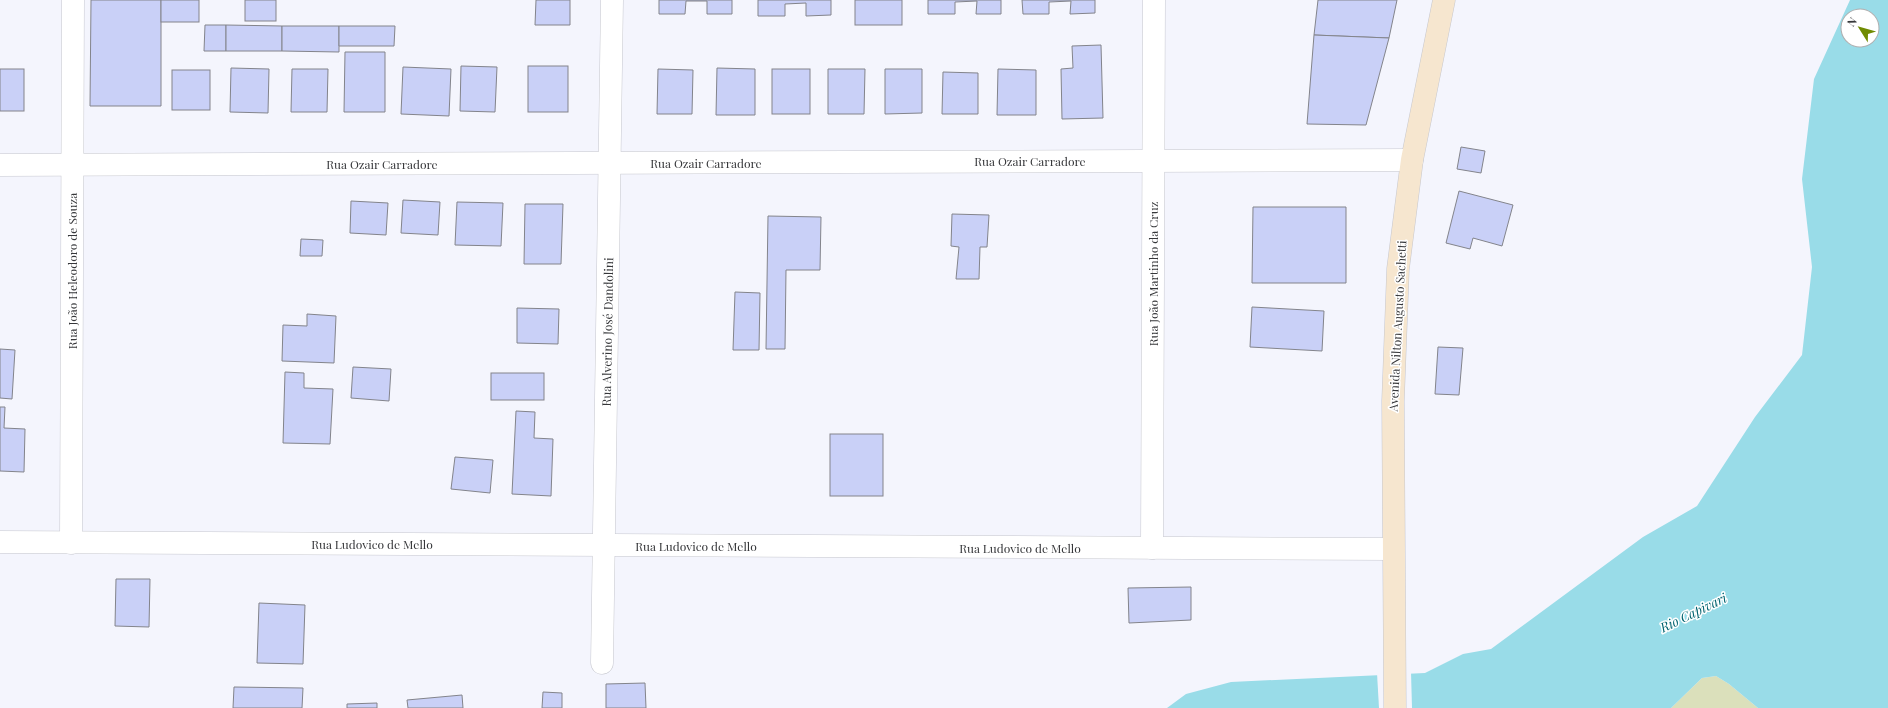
<svg xmlns="http://www.w3.org/2000/svg" width="1888" height="708" font-family="'Playfair Display',serif">
<rect width="100%" height="100%" fill="#f4f5fd"/>
<polygon fill="#dbe0bb" points="1716,676 1729,684 1758,708 1671,708 1702,678"/>
<path fill="#99dce8" fill-rule="evenodd" d="M1850 0H1888V708H1758L1729 684 1716 676 1702 678 1671 708H1167L1186 694 1231 682 1425 673 1463 654 1491 649 1643 537 1697 506 1755 417 1802 355 1812 267 1802 179 1814 79ZM1848 16H1872V40H1848Z"/>
<polygon fill="#f4f5fd" points="1411,672 1412,708 1379,708 1377,673"/>
<g fill="#c9d0f7" stroke="#83848b">
<polygon points="91,0 161,0 161,106 90,106"/>
<rect x="161" y="0" width="38" height="22"/>
<rect x="245" y="0" width="31" height="21"/>
<polygon points="536,0 570,0 570,25 535,25"/>
<polygon points="659,0 732,0 732,14 707,14 707,1 686,1 685,14 659,14"/>
<polygon points="758,0 831,0 831,15 806,16 806,3 785,4 785,16 758,16"/>
<rect x="855" y="0" width="47" height="25"/>
<polygon points="928,0 1001,0 1001,14 976,14 977,1 955,2 955,14 928,14"/>
<polygon points="1022,0 1095,0 1095,13 1070,14 1071,1 1049,2 1049,14 1023,14"/>
<polygon points="1318,0 1397,0 1389,38 1314,35"/>
<polygon points="205,25 226,25 226,51 204,51"/>
<polygon points="226,25 282,26 282,51 226,51"/>
<polygon points="282,26 339,26 339,52 282,51"/>
<polygon points="339,26 395,26 394,46 339,46"/>
<polygon points="1314,35 1389,38 1366,125 1307,124"/>
<polygon points="1101,45 1103,118 1062,119 1061,69 1073,68 1072,46"/>
<polygon points="345,52 385,52 385,112 344,112"/>
<polygon points="461,66 497,67 495,112 460,111"/>
<rect x="528" y="66" width="40" height="46"/>
<polygon points="403,67 451,69 449,116 401,114"/>
<polygon points="231,68 269,69 268,113 230,112"/>
<polygon points="717,68 755,69 755,115 716,115"/>
<rect x="0" y="69" width="24" height="42"/>
<polygon points="292,69 328,69 327,112 291,112"/>
<polygon points="658,69 693,70 692,114 657,114"/>
<rect x="772" y="69" width="38" height="45"/>
<polygon points="828,69 865,69 864,114 828,114"/>
<polygon points="885,69 922,69 922,113 885,114"/>
<polygon points="998,69 1036,70 1036,115 997,115"/>
<rect x="172" y="70" width="38" height="40"/>
<polygon points="943,72 978,73 978,114 942,114"/>
<polygon points="1461,147 1485,151 1481,173 1457,169"/>
<polygon points="1459,191 1513,205 1502,246 1473,238 1470,249 1446,243"/>
<polygon points="403,200 440,202 438,235 401,233"/>
<polygon points="351,201 388,203 386,235 350,233"/>
<polygon points="457,202 503,203 501,246 455,245"/>
<polygon points="525,204 563,204 561,264 524,264"/>
<polygon points="1253,207 1346,207 1346,283 1252,283"/>
<polygon points="952,214 989,215 987,247 980,247 979,279 956,279 959,247 951,246"/>
<polygon points="768,216 821,217 820,270 786,270 785,349 766,349"/>
<polygon points="301,239 323,240 322,256 300,256"/>
<polygon points="735,292 760,293 759,350 733,350"/>
<polygon points="1252,307 1324,311 1322,351 1250,347"/>
<polygon points="517,308 559,309 558,344 517,343"/>
<polygon points="307,314 336,316 334,363 282,361 283,325 307,326"/>
<polygon points="1438,347 1463,348 1459,395 1435,394"/>
<polygon points="0,349 15,350 12,399 0,398"/>
<polygon points="353,367 391,369 389,401 351,398"/>
<polygon points="285,372 304,373 304,388 333,389 330,444 283,443"/>
<rect x="491" y="373" width="53" height="27"/>
<polygon points="0,407 5,407 4,428 25,429 24,472 0,471"/>
<polygon points="516,411 535,412 534,438 553,439 551,496 512,494"/>
<rect x="830" y="434" width="53" height="62"/>
<polygon points="455,457 493,460 490,493 451,489"/>
<polygon points="116,579 150,579 149,627 115,626"/>
<polygon points="1191,587 1191,620 1129,623 1128,588"/>
<polygon points="259,603 305,605 303,664 257,663"/>
<polygon points="645,683 646,708 606,708 606,684"/>
<polygon points="234,687 303,688 302,708 233,708"/>
<polygon points="543,692 562,693 562,708 542,708"/>
<polygon points="462,695 463,708 408,708 407,700"/>
<polygon points="377,703 377,708 347,708 347,704"/>
</g>
<g fill="none" stroke-linecap="round" stroke-linejoin="round">
<defs>
<g id="street">
<polyline points="0,165 1412,160"/>
<polyline points="0,542 1393,549"/>
<polyline points="71,543 73,0"/>
<polyline points="1152,548 1154,0"/>
<polyline points="602,663 612,0"/>
</g>
<polyline id="secondary" points="1395,708 1393,401 1398,269 1412,160 1444,0"/>
</defs>
<use href="#street" stroke="#c6c7ce" stroke-width="23"/>
<use href="#secondary" stroke="#c6c7ce" stroke-width="23"/>
<use href="#street" stroke="#fff" stroke-width="22"/>
<use href="#secondary" stroke="#f6e6cf" stroke-width="22"/>
</g>
<g text-anchor="middle" dominant-baseline="central" stroke-width="3" stroke-linejoin="round" paint-order="stroke">
<g font-size="12" fill="#36373a" stroke="#fff">
<text x="1030" y="161">Rua Ozair Carradore</text>
<text x="706" y="163">Rua Ozair Carradore</text>
<text x="382" y="164">Rua Ozair Carradore</text>
<text transform="translate(72 271) rotate(-90)">Rua João Heleodoro de Souza</text>
<text transform="translate(1153 274) rotate(-90)">Rua João Martinho da Cruz</text>
<text transform="translate(1397 326) rotate(-87)">Avenida Nilton Augusto Sachetti</text>
<text transform="translate(607 332) rotate(-89)">Rua Alverino José Dandolini</text>
<text x="372" y="544">Rua Ludovico de Mello</text>
<text x="696" y="546">Rua Ludovico de Mello</text>
<text x="1020" y="548">Rua Ludovico de Mello</text>
</g>
<g font-size="13" font-style="italic" fill="#00626e" stroke="#fff">
<text transform="translate(1693 612) rotate(-26)">Rio Capivari</text>
</g>
</g>
<g transform="translate(1860 28) rotate(307)"><circle r="19" fill="#ffffff" stroke="#afafb0"/>
<path d="M0-3L7 15L0 10L-7 15Z" fill="#708b02"/>
<text y="-6" font-size="11" font-weight="bold" text-anchor="middle" fill="#36373a">N</text>
</g>
</svg>
